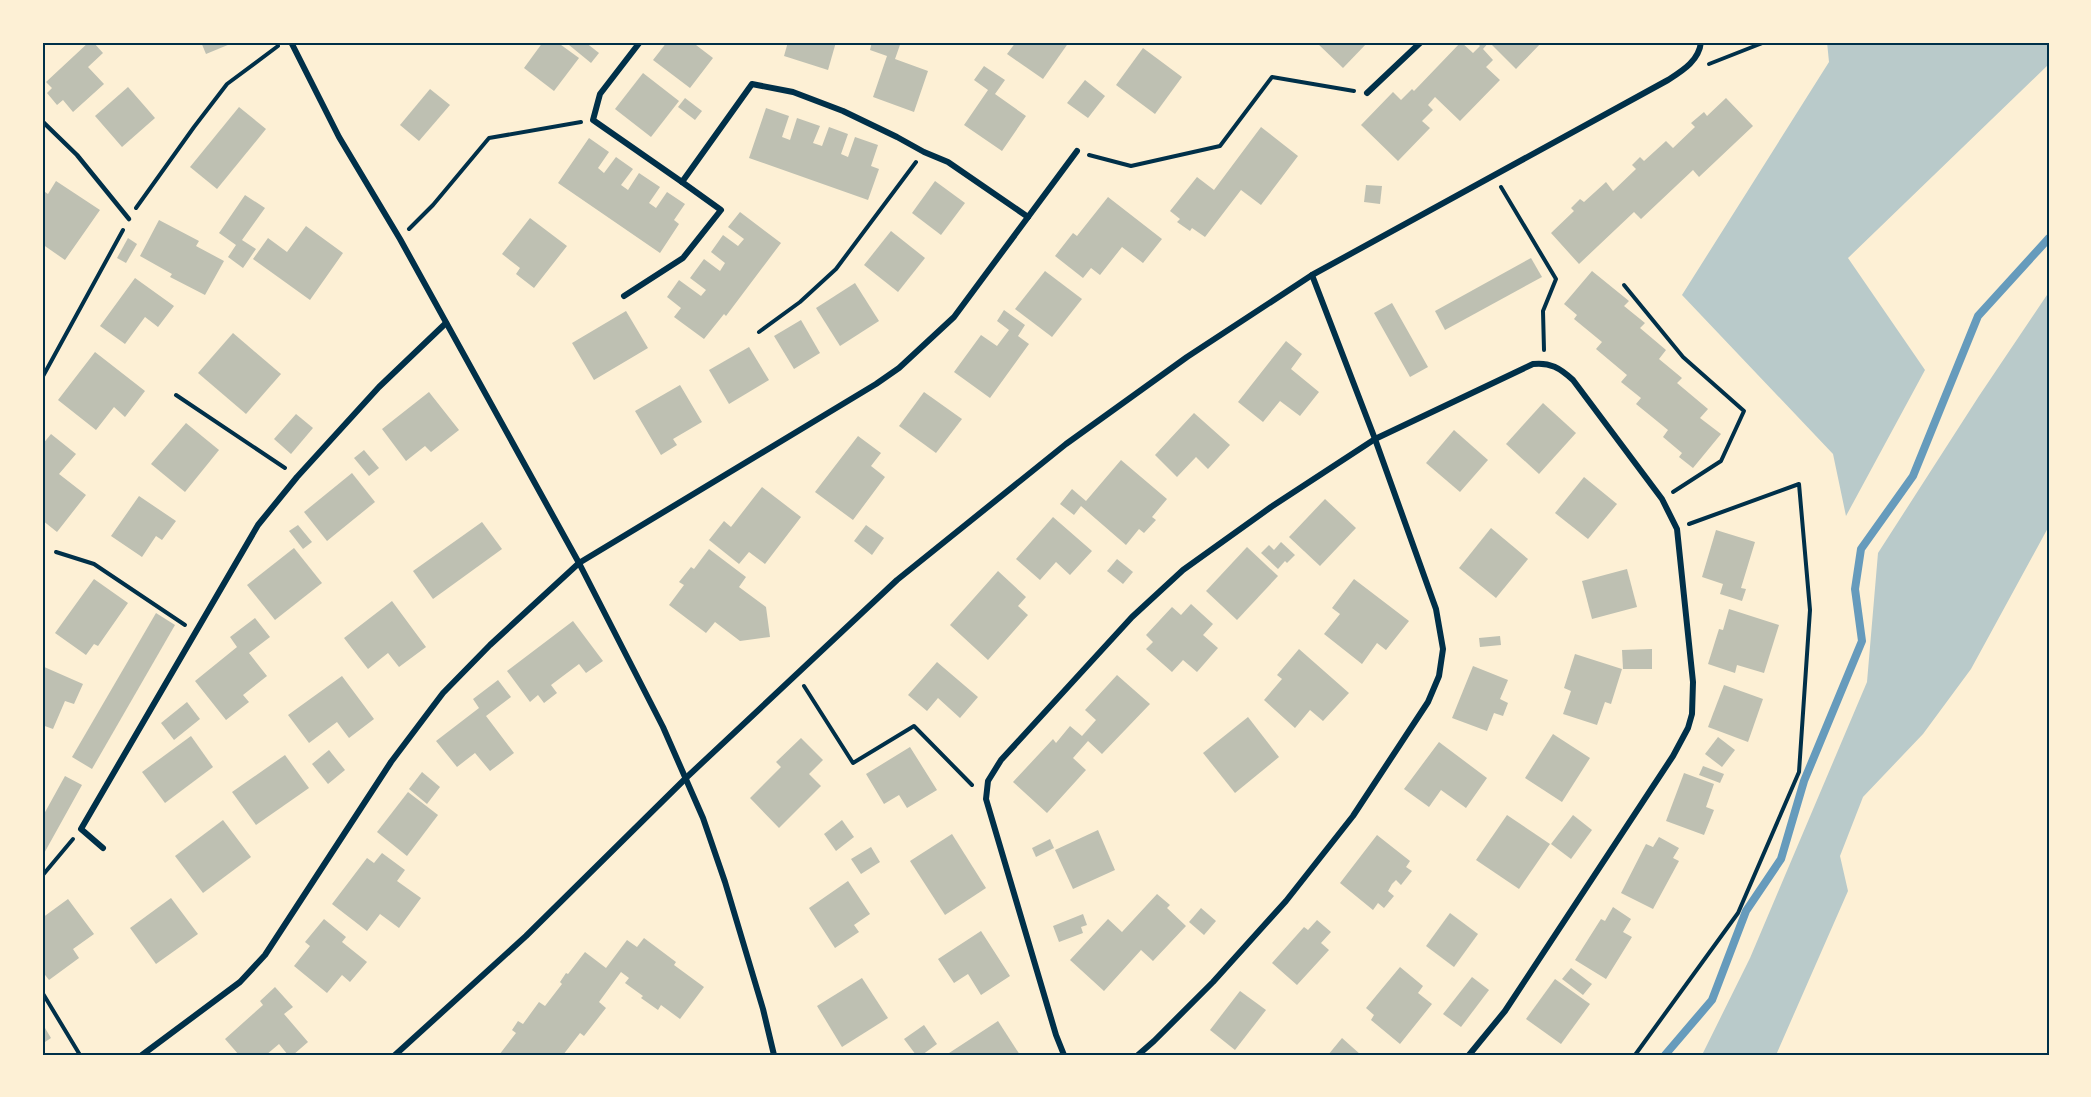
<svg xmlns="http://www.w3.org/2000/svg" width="2091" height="1097" font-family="Rubik,sans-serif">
<rect width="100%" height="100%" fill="#fdf0d5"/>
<g fill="#b9caca">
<polygon points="1827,42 2049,42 2049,64 1848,258 1925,370 1846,516 1833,454 1682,295 1829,62"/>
<polygon points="2049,292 2049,526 1971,669 1923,734 1863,797 1840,856 1848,891 1776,1055 1702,1055 1750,958 1867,682 1878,553 1979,396"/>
</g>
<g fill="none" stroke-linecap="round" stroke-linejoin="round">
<polyline stroke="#669bbc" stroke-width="8" points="1665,1055 1712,1000 1746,911 1781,859 1804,781 1862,641 1855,589 1861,549 1913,476 1978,316 2049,238"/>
</g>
<g fill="#bec0b2">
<polygon points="89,42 93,42 103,53 88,67 104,84 73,112 63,100 57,105 47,93 52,88 46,82"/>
<polygon points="201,42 235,42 206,54"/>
<polygon points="543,42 557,42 579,58 554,91 524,68"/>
<polygon points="571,42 585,42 599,53 591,63 569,45"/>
<polygon points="667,42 698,42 696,45 713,58 690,88 653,60"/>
<polygon points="788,42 836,42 828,70 784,56"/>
<polygon points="872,42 901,42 895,59 928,71 914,112 873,97 887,56 870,50"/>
<polygon points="1016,42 1069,42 1043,79 1007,54"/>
<polygon points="1316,42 1368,42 1343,68"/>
<polygon points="1461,42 1473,53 1480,46 1476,42 1542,42 1516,69 1489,42 1483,49 1493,60 1486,67 1500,80 1460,121 1435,97 1428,105 1433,110 1422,121 1430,128 1398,161 1361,125 1393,92 1401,100 1412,89 1414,91"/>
<polygon points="1143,48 1182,77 1155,114 1116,85"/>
<polygon points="984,66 1005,80 995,94 1026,116 1002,151 964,125 988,90 974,80"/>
<polygon points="643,73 679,101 651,137 615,109"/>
<polygon points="1085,80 1105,96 1088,118 1067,103"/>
<polygon points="128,87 155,118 122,147 95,116"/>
<polygon points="430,89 450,105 419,141 400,125"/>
<polygon points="685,98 702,111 695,120 678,107"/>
<polygon points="1726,98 1753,126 1699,177 1693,170 1641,219 1634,212 1579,264 1551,233 1574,211 1571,208 1580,199 1584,202 1606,182 1613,191 1636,169 1632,165 1640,157 1644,161 1666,141 1673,148 1695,127 1691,123 1704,112 1707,116"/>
<polygon points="239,107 266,129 217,189 190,167"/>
<polygon points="766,108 789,116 782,137 790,140 797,118 820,126 813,143 822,146 829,127 848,134 841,154 848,157 855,137 878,145 871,166 879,169 868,200 749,158"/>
<polygon points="1261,127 1298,156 1261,205 1241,190 1205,237 1192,228 1190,231 1177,222 1180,219 1170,211 1197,177 1214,190"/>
<polygon points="589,138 609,152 598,168 604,173 616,157 633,169 621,185 628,190 639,173 660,187 649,203 656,208 667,192 685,204 674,220 679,224 660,253 558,183"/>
<polygon points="56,181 100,210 65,260 42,244 42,190 48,194"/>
<polygon points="935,181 965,203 941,235 912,213"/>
<polygon points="1366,185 1382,186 1380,204 1364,202"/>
<polygon points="245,195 265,208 242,240 256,249 243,268 228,257 236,245 219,233"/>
<polygon points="1108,197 1162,239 1143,263 1122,247 1100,275 1091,268 1083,278 1055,256 1073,233 1077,236"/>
<polygon points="740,212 781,243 726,316 724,314 704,339 674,317 681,308 667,297 679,280 701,296 706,290 690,278 704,259 720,271 725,263 711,252 723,235 738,246 744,239 728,227"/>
<polygon points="530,218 567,246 534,288 516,274 520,268 502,254"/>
<polygon points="159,220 199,241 196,246 224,261 205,295 170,277 172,274 140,256"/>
<polygon points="306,226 343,253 310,300 253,259 268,238 287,252"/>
<polygon points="891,231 925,258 898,292 864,265"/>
<polygon points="128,238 137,244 126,263 117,258"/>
<polygon points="1531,258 1542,277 1445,330 1435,311"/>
<polygon points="1045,271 1082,299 1052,337 1015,309"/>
<polygon points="1592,271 1629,301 1624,306 1645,323 1640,328 1666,350 1659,359 1682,378 1677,383 1708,409 1700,418 1721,434 1693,468 1679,457 1682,453 1663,437 1668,430 1636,404 1641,398 1621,382 1627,375 1596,349 1602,342 1574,319 1577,315 1564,304"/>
<polygon points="135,278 174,306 158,327 145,317 125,344 100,326"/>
<polygon points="855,283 879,321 840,346 816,308"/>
<polygon points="1392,303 1428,367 1410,377 1374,313"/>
<polygon points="1004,310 1025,325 1018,336 1029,344 990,398 954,372 981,335 997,346 1009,330 997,321"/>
<polygon points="626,311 648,348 594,380 572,343"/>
<polygon points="801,320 820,353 794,369 774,336"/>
<polygon points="233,333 281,374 246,414 198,373"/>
<polygon points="1286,341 1302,354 1291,369 1319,392 1300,416 1280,401 1263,422 1238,402"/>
<polygon points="749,347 769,380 729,404 709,370"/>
<polygon points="95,352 145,391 125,417 114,407 96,430 58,400"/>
<polygon points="680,385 702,422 673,439 677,445 661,455 635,411"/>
<polygon points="429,392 459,430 431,452 425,446 406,461 382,429"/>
<polygon points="924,392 962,419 936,453 899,426"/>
<polygon points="1543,403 1576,433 1539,474 1506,444"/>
<polygon points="1194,413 1230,445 1208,469 1196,457 1177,477 1155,455"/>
<polygon points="296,414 313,428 291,454 274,439"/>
<polygon points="186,423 219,450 185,492 151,464"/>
<polygon points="1454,430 1488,460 1460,492 1426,463"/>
<polygon points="51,434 76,454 59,474 86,495 57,532 42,520 42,445"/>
<polygon points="858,436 881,453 871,466 885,477 853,520 815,492"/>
<polygon points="364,450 379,468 369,476 354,458"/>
<polygon points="1121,460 1167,499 1152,517 1156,520 1144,533 1139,529 1126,545 1081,506 1074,515 1060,504 1072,489 1086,501"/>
<polygon points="352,473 375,502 327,541 304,512"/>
<polygon points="1584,477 1617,504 1588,539 1555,513"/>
<polygon points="762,487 801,517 765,564 749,552 739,564 709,540 724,521 731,527"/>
<polygon points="139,496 176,521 162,540 156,536 142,557 111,536"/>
<polygon points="1325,499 1356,528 1320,566 1289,537"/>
<polygon points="1053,517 1092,551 1070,575 1056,562 1040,580 1016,559"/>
<polygon points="482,522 502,549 433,599 413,571"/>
<polygon points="298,525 312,542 303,549 289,531"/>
<polygon points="866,525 884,538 872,555 854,541"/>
<polygon points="1491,528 1528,559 1496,598 1459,568"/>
<polygon points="1716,530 1755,542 1741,588 1746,589 1742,601 1720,594 1723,584 1702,577"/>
<polygon points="1281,542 1295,555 1287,563 1285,561 1278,569 1261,553 1269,545 1274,550"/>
<polygon points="1247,547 1278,576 1237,620 1206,591"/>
<polygon points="294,548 322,583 275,620 247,585"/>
<polygon points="709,549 746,577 739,587 766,607 770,637 740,641 715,622 706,633 669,605 684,585 679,582 691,567 694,569"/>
<polygon points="1117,559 1133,572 1123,584 1107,571"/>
<polygon points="1627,569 1637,607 1592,619 1582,581"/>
<polygon points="998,571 1026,597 1018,606 1028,615 988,660 950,625"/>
<polygon points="94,579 128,603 98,646 94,644 86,655 55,633"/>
<polygon points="1354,579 1409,621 1386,650 1377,643 1362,664 1324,634 1340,614 1332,608"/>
<polygon points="392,601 426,647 399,667 388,653 368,669 344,638"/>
<polygon points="1191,604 1213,624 1203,635 1218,648 1197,672 1183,660 1172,672 1146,649 1153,642 1146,635 1172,607 1181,615"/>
<polygon points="1729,609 1779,625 1764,673 1737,665 1735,673 1708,664 1719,629 1723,630"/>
<polygon points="156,613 175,625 92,769 72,757"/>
<polygon points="255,618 270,637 249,653 267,676 243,695 249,702 226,720 195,681 237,647 230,637"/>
<polygon points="573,621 603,661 586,673 579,664 551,685 557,693 544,703 538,695 530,702 507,671"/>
<polygon points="1500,636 1501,645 1480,647 1479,638"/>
<polygon points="1299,649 1349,693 1323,721 1310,710 1295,728 1264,700 1282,679 1277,675"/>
<polygon points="1652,649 1652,669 1623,669 1622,650"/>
<polygon points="1575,654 1622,669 1611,704 1605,702 1597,725 1563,714 1571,691 1564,688"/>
<polygon points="937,662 978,697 960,718 938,698 927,711 908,695"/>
<polygon points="42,666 83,684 74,704 65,701 53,729 42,725"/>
<polygon points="1473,666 1508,680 1500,699 1508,703 1503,716 1494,713 1487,731 1452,718"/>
<polygon points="1117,675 1150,704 1102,754 1088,741 1073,758 1086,770 1047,813 1013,782 1053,739 1056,743 1070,726 1082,736 1096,720 1085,710"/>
<polygon points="342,676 374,719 349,738 337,722 309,743 288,715"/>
<polygon points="498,680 511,697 486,716 514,753 490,771 475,753 457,767 436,741 479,708 473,699"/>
<polygon points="1724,685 1763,699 1748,742 1708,727"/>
<polygon points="187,702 200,719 174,740 161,723"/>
<polygon points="1248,717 1279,757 1235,793 1203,753"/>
<polygon points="1553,734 1590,758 1562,802 1525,778"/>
<polygon points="191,736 213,767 165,803 142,772"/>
<polygon points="1718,737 1735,750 1722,767 1705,754"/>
<polygon points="801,738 823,760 809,774 821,786 779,828 750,798 781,767 776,762"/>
<polygon points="1439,742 1487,778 1466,808 1441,790 1429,807 1404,789"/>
<polygon points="910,747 937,790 907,808 899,795 884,804 866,774"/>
<polygon points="329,750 345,770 328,784 312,764"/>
<polygon points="285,755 309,788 256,825 232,792"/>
<polygon points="1703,766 1724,774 1720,783 1699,775"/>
<polygon points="422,772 440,787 427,804 409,789"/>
<polygon points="1684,773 1714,784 1706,807 1714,810 1704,835 1666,821"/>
<polygon points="65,776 82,785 42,857 42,813 44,814"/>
<polygon points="408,792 438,815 407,856 377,832"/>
<polygon points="1507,815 1550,844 1519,889 1476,860"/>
<polygon points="1573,815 1592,830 1571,859 1551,844"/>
<polygon points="223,820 251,857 203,893 175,856"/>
<polygon points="842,820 854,837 836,851 824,834"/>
<polygon points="1098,830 1115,870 1073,889 1055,850"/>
<polygon points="952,834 986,888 945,915 910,861"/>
<polygon points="1377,835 1410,861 1406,867 1412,871 1401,885 1396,880 1392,884 1388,891 1394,896 1384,908 1378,903 1373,910 1340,883"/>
<polygon points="1659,837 1679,848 1673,858 1679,861 1653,909 1621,893 1646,844 1653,847"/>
<polygon points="1050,839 1054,848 1036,857 1032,848"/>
<polygon points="871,847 880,862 861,874 851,859"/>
<polygon points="382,853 405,870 397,881 421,898 399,928 380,914 367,931 332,904 367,858 374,863"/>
<polygon points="848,881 870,914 854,925 859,932 835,948 809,908"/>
<polygon points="1157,894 1170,905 1167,908 1186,926 1153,961 1141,950 1104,991 1070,960 1108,919 1122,932"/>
<polygon points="171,898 198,934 156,964 130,928"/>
<polygon points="68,899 94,934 73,949 79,958 49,980 42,971 42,918"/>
<polygon points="1613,907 1631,919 1623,932 1632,937 1606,979 1575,960 1601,919 1605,921"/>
<polygon points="1201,908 1216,921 1204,935 1189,922"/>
<polygon points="1450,913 1478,934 1454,967 1426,946"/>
<polygon points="1083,914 1087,925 1081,927 1083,933 1059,942 1053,926"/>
<polygon points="324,919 346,937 342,942 367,962 350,982 342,975 327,993 294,966 310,946 305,942"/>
<polygon points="1317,920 1331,932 1321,943 1329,950 1297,985 1272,963 1304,927 1308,930"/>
<polygon points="981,931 1010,976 981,995 968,974 954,983 938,959"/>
<polygon points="644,938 676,962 674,965 704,987 680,1019 661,1005 658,1010 641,998 643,996 625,983 629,978 621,972 599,1002 606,1008 584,1036 580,1033 563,1055 499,1055 516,1033 512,1030 518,1021 523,1024 539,1002 545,1006 562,984 560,982 566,973 568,974 585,952 606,968 627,940 637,947"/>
<polygon points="1400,967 1423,986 1418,993 1432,1004 1400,1044 1371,1020 1374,1015 1366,1008"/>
<polygon points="1571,968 1592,984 1583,995 1562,979"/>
<polygon points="1472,977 1489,990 1461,1027 1443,1014"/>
<polygon points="862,978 888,1018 842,1047 817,1006"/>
<polygon points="1555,979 1590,1004 1561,1044 1526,1019"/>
<polygon points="275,987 293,1007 284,1014 308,1042 293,1055 288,1055 279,1044 266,1055 239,1055 225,1039 263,1005 260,1001"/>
<polygon points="1240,991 1266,1010 1235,1050 1210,1030"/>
<polygon points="998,1021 1020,1055 946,1055"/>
<polygon points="42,1023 51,1038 42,1044"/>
<polygon points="924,1025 937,1044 922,1055 916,1055 904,1039"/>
<polygon points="1342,1038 1361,1055 1328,1055"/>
</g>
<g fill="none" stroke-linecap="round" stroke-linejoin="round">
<g stroke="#003049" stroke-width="4">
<polyline points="1709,64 1765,42"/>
<polyline points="1089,155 1131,166 1220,146 1272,77 1354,91"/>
<polyline points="1501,187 1556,279 1543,311 1544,350"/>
<polyline points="136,208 194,127 227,84 278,46"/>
<polyline points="409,229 433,205 489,138 581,122"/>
<polyline points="1624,285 1683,357 1744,411 1721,461 1673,492"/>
<polyline points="759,332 800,302 836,269 916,162"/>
<polyline points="42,378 123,230"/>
<polyline points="176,395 285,468"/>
<polyline points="56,552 94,564 185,625"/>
<polyline points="804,686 853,763 914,726 972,785"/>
<polyline points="42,876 73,839"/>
<polyline points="42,992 80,1055"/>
<polyline points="1635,1055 1738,913 1799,772 1810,610 1799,484 1689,524"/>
</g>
<polyline stroke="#003049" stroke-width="4.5" points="42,121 77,155 129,219"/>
<g stroke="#003049" stroke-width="6">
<polyline points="291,42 339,137 400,239 579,563 663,727 703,818 725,882 763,1009 774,1055"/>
<polyline points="640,42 600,94 593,120 682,182 752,84 793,92 843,111 897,137 924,152 948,162 1028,217"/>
<polyline points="1367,93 1421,42"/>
<polyline points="624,296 683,258 721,210 682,182"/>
<polyline points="103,848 81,829 258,525 297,477 379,387 446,323"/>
<polyline points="142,1055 240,982 265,955 391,762 443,693 490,645 579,563 876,384 899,368 954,317 1077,151"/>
<path d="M395 1055 526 936 687 777 897 580 1066 444 1187 357 1312 275 1668 80C1682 71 1699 61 1701 42"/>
<path d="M1064 1055 1056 1035 986 799 988 781 1001 760 1132 617 1183 570 1271 507 1375 439 1533 364C1550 362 1560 368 1573 380L1662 499 1677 529 1693 682 1692 714 1688 728 1673 756 1505 1011 1469 1055"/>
<polyline points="1138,1055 1154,1041 1213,982 1286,901 1353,816 1428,702 1439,676 1443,649 1436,609 1375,439 1312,275"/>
</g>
</g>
<rect width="2091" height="1097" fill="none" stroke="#fdf0d5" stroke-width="87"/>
<rect x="44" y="44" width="2004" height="1010" fill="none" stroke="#003049" stroke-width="2"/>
</svg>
